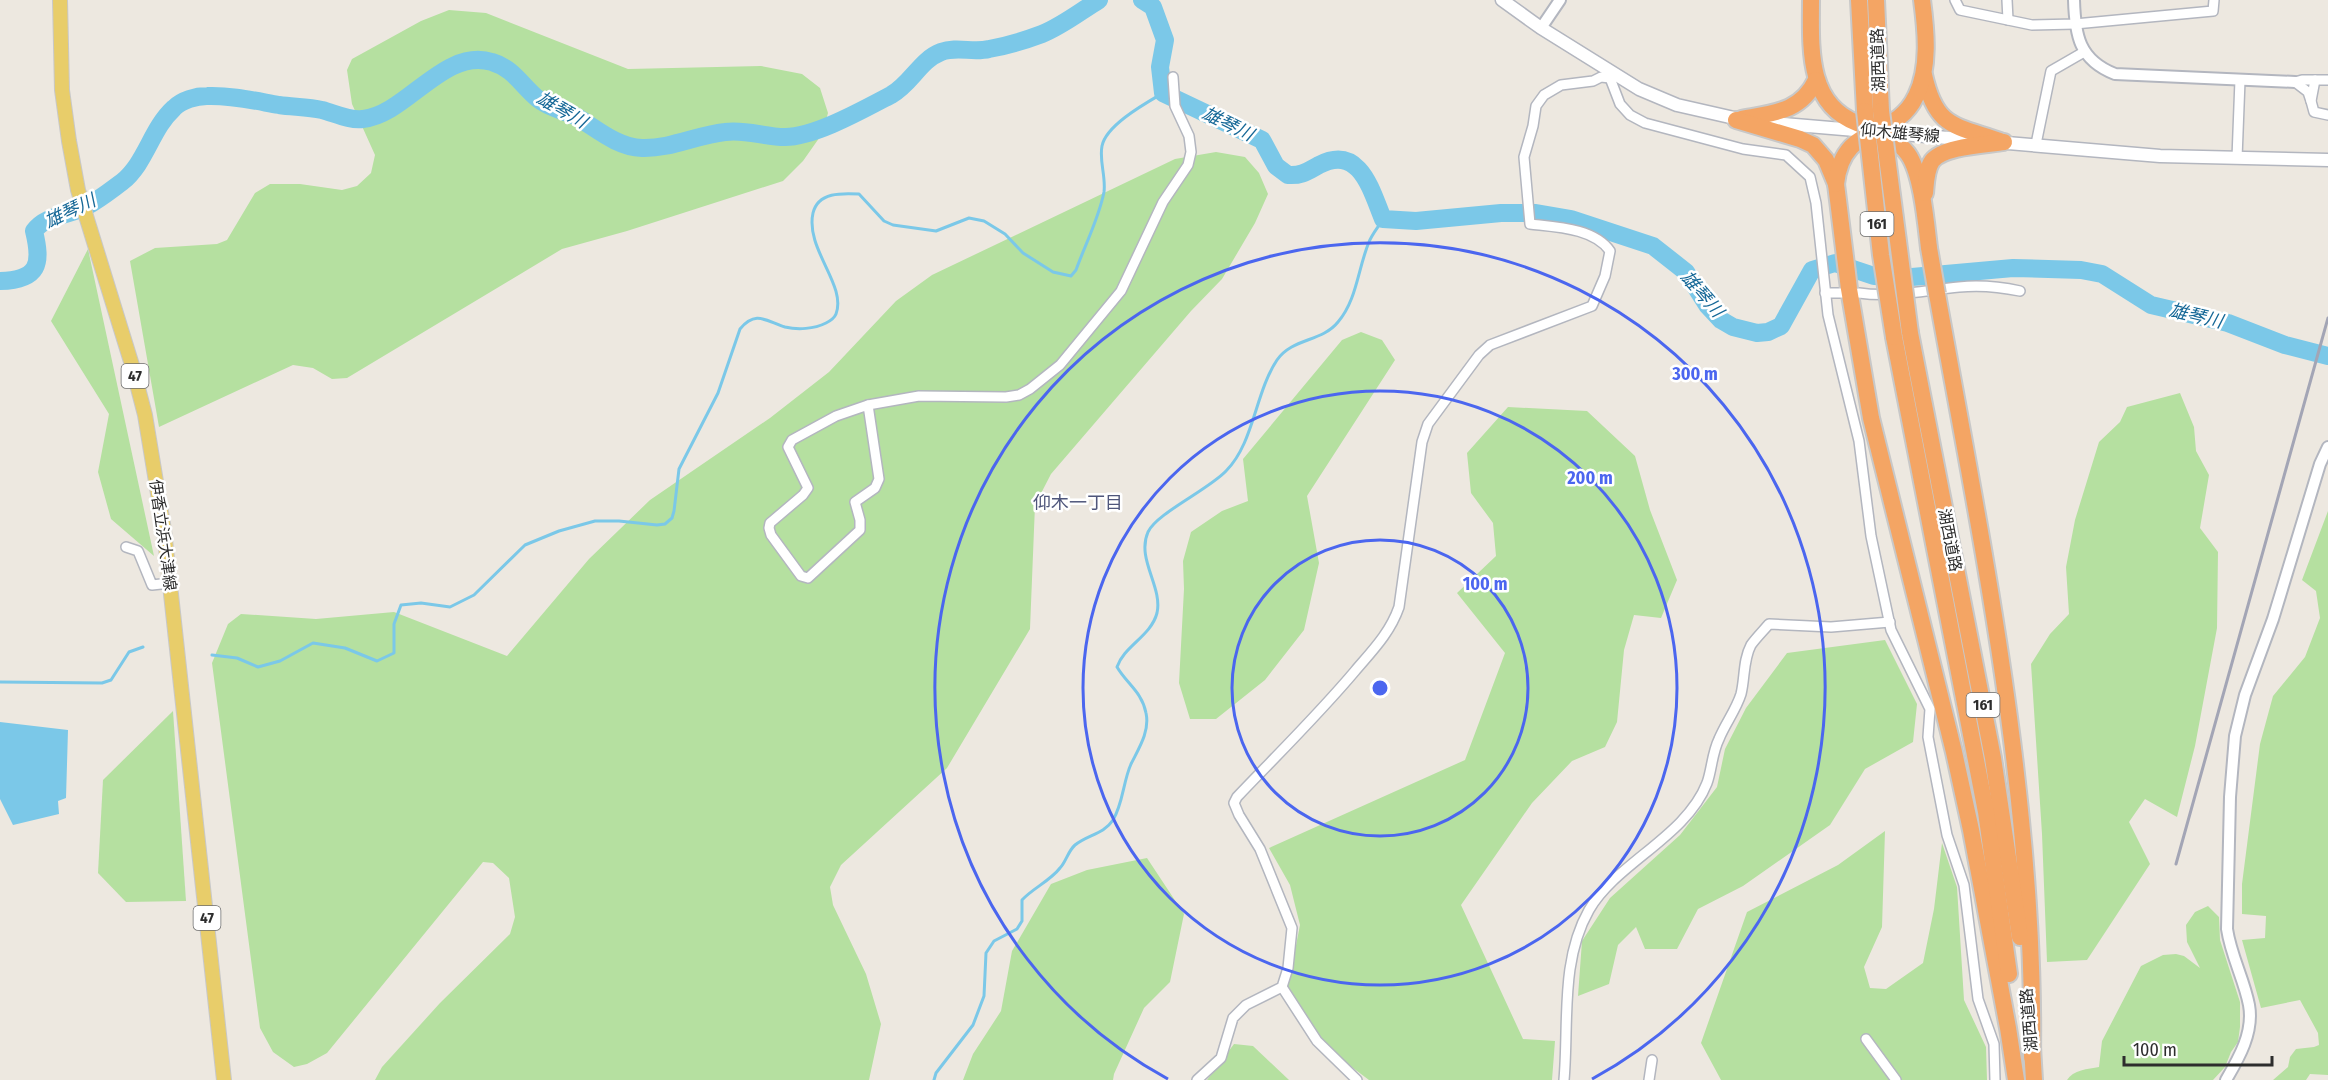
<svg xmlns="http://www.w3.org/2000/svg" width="2328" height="1080" font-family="'Fira Sans Condensed','Noto Sans JP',sans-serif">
<rect width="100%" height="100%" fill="#ede8e0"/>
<g fill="#b5e0a0">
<polygon points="449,10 486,13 628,69 761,66 802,74 820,88 828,113 822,134 803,161 783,181 627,231 562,249 347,378 332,379 313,368 293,365 159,427 130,261 155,248 217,244 227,240 255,193 270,184 300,184 342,190 357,186 371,173 375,155 352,104 347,70 352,59 421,21"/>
<polygon points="1216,152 1245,157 1259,173 1268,194 1255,223 1222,279 1191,311 1051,474 1035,505 1030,629 947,768 841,865 830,887 833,905 866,974 881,1024 869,1080 375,1080 382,1067 440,1003 510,934 515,917 509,878 493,863 483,862 327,1053 307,1064 294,1067 273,1052 260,1028 212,663 228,624 241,614 316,619 394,612 507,656 589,559 650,500 770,418 829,372 896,301 932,275 1175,159"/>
<polygon points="88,249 154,556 111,519 98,472 109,414 51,321"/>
<polygon points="1361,332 1382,340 1395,360 1307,496 1319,563 1304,630 1265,680 1216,719 1190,719 1179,683 1184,589 1183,561 1191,532 1222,511 1248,501 1243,459 1342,340"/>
<polygon points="2180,393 2194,427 2196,451 2209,475 2200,528 2218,552 2217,628 2195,746 2177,817 2145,799 2129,822 2150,864 2087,960 2047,962 2042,834 2031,664 2050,634 2069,614 2066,567 2075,520 2099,442 2120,422 2127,407"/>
<polygon points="1508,407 1587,411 1635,456 1650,510 1677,580 1661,618 1634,615 1624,650 1617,722 1605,747 1572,761 1532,803 1461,905 1523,1039 1555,1041 1552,1080 1369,1080 1321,1044 1287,991 1300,925 1290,885 1269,848 1465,760 1505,653 1457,593 1496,556 1493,523 1471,493 1467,453"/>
<polygon points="2328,511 2328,1075 2310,1074 2306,1080 2273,1080 2288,1067 2290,1057 2296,1049 2314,1047 2319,1045 2318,1033 2300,1000 2261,1008 2242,940 2265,938 2266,916 2242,914 2242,884 2260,744 2273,696 2305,657 2320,618 2316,591 2302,580"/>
<polygon points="1885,640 1917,704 1913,742 1865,769 1830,825 1743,886 1698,909 1677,949 1645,949 1636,927 1618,945 1609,984 1578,996 1582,941 1610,898 1680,835 1717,787 1725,749 1746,708 1787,653"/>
<polygon points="173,711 186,901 126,902 98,873 103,780"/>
<polygon points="1885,831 1882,927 1864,967 1870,988 1886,989 1923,963 1934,909 1942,843 1957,887 1964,1000 1986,1047 1987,1080 1721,1080 1701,1043 1747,912 1838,865"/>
<polygon points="1147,858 1184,914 1170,982 1144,1008 1114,1074 1113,1080 963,1080 973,1054 1001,1011 1012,951 1051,884 1087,870"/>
<path d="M2208 906 2219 917 2220 940 2240 1002V1027L2238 1042 2231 1052 2225 1067 2213 1080H2067C2073 1070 2088 1069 2099 1067L2102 1041 2141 966 2163 955 2176 954 2184 956 2200 968 2187 942 2186 925 2195 912Z"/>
<polygon points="1234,1044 1253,1046 1289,1080 1207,1080"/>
</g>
<polygon fill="#7bc8e8" points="0,722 68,730 66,798 58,801 59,814 13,825 0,799"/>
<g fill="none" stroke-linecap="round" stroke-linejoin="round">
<g stroke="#7bc8e8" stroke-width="3">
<path d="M212 655 237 658 258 667 280 661 313 643 345 648 377 661 394 653V624L401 605 421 603 450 607 474 595 525 545 559 531 595 521H619L657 525 665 524 672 518 674 511 679 469 718 393 740 329C756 310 766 321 785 327 798 330 814 329 826 323 830 321 834 319 836 314 847 285 805 249 813 213 818 192 842 193 859 194L884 221 893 225 936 231 969 218 984 221 1005 234 1023 253 1053 272 1071 276 1076 270C1085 245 1099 218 1104 192 1106 176 1099 161 1102 146 1106 125 1146 103 1163 93"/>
<polyline points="0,682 102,683 111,680 129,652 143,647"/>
<path d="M934 1080 936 1073 973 1025 984 996 986 953 994 941 1017 929 1022 921V900C1033 888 1050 881 1060 868 1066 862 1068 851 1075 845 1087 835 1104 834 1113 820 1123 804 1123 782 1131 764 1139 748 1150 731 1146 713 1142 692 1127 684 1117 667 1124 646 1151 636 1157 613 1163 587 1136 559 1148 532 1157 513 1208 490 1226 471 1254 443 1255 393 1277 360 1292 338 1322 342 1338 322 1357 300 1358 268 1369 242 1372 234 1379 226 1383 219"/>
</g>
<g stroke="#7bc8e8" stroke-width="18">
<path d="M1142 0 1153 7 1165 40 1160 67 1163 93 1262 140 1276 166 1288 175C1302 176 1308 171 1319 165 1360 144 1371 190 1383 219L1416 221 1501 213H1536L1571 219 1653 246 1686 272 1707 305 1721 320 1733 327 1757 333 1768 332 1781 326 1812 270 1835 263 1874 276 1912 277 2013 268 2081 270 2102 274 2151 305 2228 323 2285 345 2328 356"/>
<path d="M0 281C39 280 42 264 34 231 46 214 70 216 87 206 100 199 111 190 122 182 146 163 151 129 174 108 182 100 196 96 207 96 231 95 256 101 279 105 293 107 308 107 322 110 334 113 350 121 363 119 406 115 444 47 492 62 513 68 522 86 538 99 549 108 565 111 577 117 597 129 617 147 642 148 670 149 697 135 725 132 746 129 764 137 785 137 815 137 864 109 891 95 911 84 920 60 941 52 957 46 973 53 989 49 1006 46 1026 40 1042 34 1062 26 1081 11 1099 0"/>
</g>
<defs>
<g id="minor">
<polyline points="1955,0 1960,10 2032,25 2075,24 2213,11 2214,0"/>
<polyline points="2007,0 2008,20"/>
<polyline points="1610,78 1620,104 1630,115 1645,123 1743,149 1786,155 1810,177 1816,203 1828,315 1859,441 1871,536 1891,630 1930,709 1928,737 1947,835 1964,885 1978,999 1994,1044 1995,1080"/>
<polyline points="2315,80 2311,101 2314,112 2328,115"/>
<polyline points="2295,82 2302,80 2328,80"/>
<polyline points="2295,82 2308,92 2311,101"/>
<polyline points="2036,144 2051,71 2084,52"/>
<polyline points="2237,158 2240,80"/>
<polyline points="1825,293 1842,293"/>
<path d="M1859 293C1893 298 1926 290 1959 287 1978 285 2001 287 2020 291"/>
<polyline points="868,405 919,396 1006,397 1019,395 1030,389 1060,365 1121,291 1163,202 1188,165 1191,152 1189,136 1175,106 1173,77"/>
<polygon points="868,405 879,479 875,488 855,502 860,520 860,530 808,578 801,576 771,535 769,528 770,523 803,495 808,488 788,447 792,440 836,416"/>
<polyline points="126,547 138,551 152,585 170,583"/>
<polyline points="1282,987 1317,1041 1357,1080"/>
<polyline points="1866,1039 1896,1080"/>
<path d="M1197 1080 1221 1058 1233 1018 1246 1005 1282 987 1288 968 1292 928 1260 849 1239 815 1234 803 1237 797C1277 755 1318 715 1355 671 1372 651 1390 633 1399 607L1422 442 1428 424 1479 355 1490 345 1592 306 1605 276 1610 251C1594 228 1556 227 1530 224L1524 157 1533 126 1536 106 1544 95 1561 85 1593 81 1601 77 1610 78"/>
<path d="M1564 1080C1569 1023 1560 961 1589 910 1616 863 1686 837 1707 783 1712 769 1712 753 1719 739 1725 724 1736 710 1741 694 1745 678 1743 660 1751 645 1756 638 1763 631 1769 624L1831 627 1890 622"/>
<polyline points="1649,1080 1652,1060"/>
</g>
<g id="tertiary">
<path d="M2074 0C2075 35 2079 60 2115 74L2295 82"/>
<polyline points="1541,28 1560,0"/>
<path d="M2226 1080C2239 1058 2254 1032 2249 1005 2244 979 2231 956 2227 929L2230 797 2235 736 2245 695 2273 619 2320 464 2328 447"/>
</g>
<g id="secondary">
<polyline points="1502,0 1541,28 1639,89 1677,105 1743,120"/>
<polyline points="1760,122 2160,156 2328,160"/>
</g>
<polyline id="primary" points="60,0 62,90 69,141 78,190 132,365 145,415 164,530 224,1080"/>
<g id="motorway">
<path d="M1811 0C1811 45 1806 104 1857 123 1874 130 1897 139 1908 154 1922 174 1926 223 1929 248"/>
<polyline points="1859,0 1865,111"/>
<polyline points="1876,0 1881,111"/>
<path d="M1924 75C1936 128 1954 125 2000 141"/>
<path d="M1741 119C1773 113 1801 112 1816 80"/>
<polyline points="1736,120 1800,139 1813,145 1826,160 1836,184 1849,289 1871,418 1954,752 1971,830 2008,1028 2016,1080"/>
<path d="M1836 184C1843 121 1895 141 1916 96 1930 68 1926 30 1922 0"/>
<path d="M1925 193C1926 183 1926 170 1932 161 1944 146 1986 145 2004 142"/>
<path d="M1937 294C1982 544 2036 802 2032 1057"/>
<polyline points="1910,333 1993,758 2020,937"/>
<polyline points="1894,337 1986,812 2009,974"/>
<polyline points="2032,1047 2034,1080"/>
</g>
</defs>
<use href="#minor" stroke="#b3b6bf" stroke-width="12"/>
<use href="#tertiary" stroke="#b3b6bf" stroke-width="14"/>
<use href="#secondary" stroke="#b3b6bf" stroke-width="15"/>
<use href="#primary" stroke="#c8c8c8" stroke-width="16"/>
<use href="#motorway" stroke="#c8c8c8" stroke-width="20"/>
<use href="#minor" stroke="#fff" stroke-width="9"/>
<use href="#tertiary" stroke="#fff" stroke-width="10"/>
<use href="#secondary" stroke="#fff" stroke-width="12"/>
<use href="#primary" stroke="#e8cd6a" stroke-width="14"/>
<use href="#motorway" stroke="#f4a564" stroke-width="16"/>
<polyline stroke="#a3a5b5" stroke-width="3" points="2176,864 2328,318"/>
<defs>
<g id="motorway-bridge">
<polyline points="1865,111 1881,255 1894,337"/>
<polyline points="1881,111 1910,333"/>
<polyline points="1929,248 1937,294"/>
</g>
</defs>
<use href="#motorway-bridge" stroke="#c8c8c8" stroke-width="20" stroke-linecap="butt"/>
<use href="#motorway-bridge" stroke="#f4a564" stroke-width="16"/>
</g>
<g fill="none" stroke="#4b66ef" stroke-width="3">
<circle cx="1380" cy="688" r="148"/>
<circle cx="1380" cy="688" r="297"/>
<path d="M1168 1079A445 445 0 1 1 1592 1079"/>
</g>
<g text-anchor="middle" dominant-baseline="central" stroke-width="5" stroke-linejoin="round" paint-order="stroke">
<g fill="#fff" stroke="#6c6c6c" stroke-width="1.5">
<rect x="1860.5" y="212" width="33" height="24" rx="4.5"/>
<rect x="121.5" y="364" width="27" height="24" rx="4.5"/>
<rect x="1966.5" y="693" width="33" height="24" rx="4.5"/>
<rect x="193.5" y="906" width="27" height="24" rx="4.5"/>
</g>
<g font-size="15" font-weight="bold" fill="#2d2d2d">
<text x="1877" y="224">161</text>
<text x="135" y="376">47</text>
<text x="1983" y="705">161</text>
<text x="207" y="918">47</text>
</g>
<g font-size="16" fill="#2d2d2d" stroke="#fff">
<text transform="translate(1878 60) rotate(-92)">湖西道路</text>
<text transform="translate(1900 133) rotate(5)">仰木雄琴線</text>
<text transform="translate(163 535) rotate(82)">伊香立浜大津線</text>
<text transform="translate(1950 540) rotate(79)">湖西道路</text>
<text transform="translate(2029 1020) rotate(-95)">湖西道路</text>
</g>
<g font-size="18" font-style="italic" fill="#166897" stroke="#fff">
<text transform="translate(562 110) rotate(30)">雄琴川</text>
<text transform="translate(1228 124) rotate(26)">雄琴川</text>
<text transform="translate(70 211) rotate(-26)">雄琴川</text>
<text transform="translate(1702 294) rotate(49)">雄琴川</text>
<text transform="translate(2196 316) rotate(13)">雄琴川</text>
</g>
<g font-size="18" fill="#4f567b" stroke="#fff">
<text x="1078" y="503">仰木一丁目</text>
</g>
</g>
<circle cx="1380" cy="688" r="9" fill="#4b66ef" stroke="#fff" stroke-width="3"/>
<g font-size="18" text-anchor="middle" font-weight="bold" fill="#4b66ef" stroke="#fff" stroke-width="5" stroke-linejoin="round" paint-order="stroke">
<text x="1695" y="380">300 m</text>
<text x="1590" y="484">200 m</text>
<text x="1485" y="590">100 m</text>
</g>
<path d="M2124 1056v9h148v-9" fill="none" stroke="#2d2d2d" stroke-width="3"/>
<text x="2133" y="1056" font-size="18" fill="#2d2d2d" stroke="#ffffff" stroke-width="4.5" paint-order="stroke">100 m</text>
</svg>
